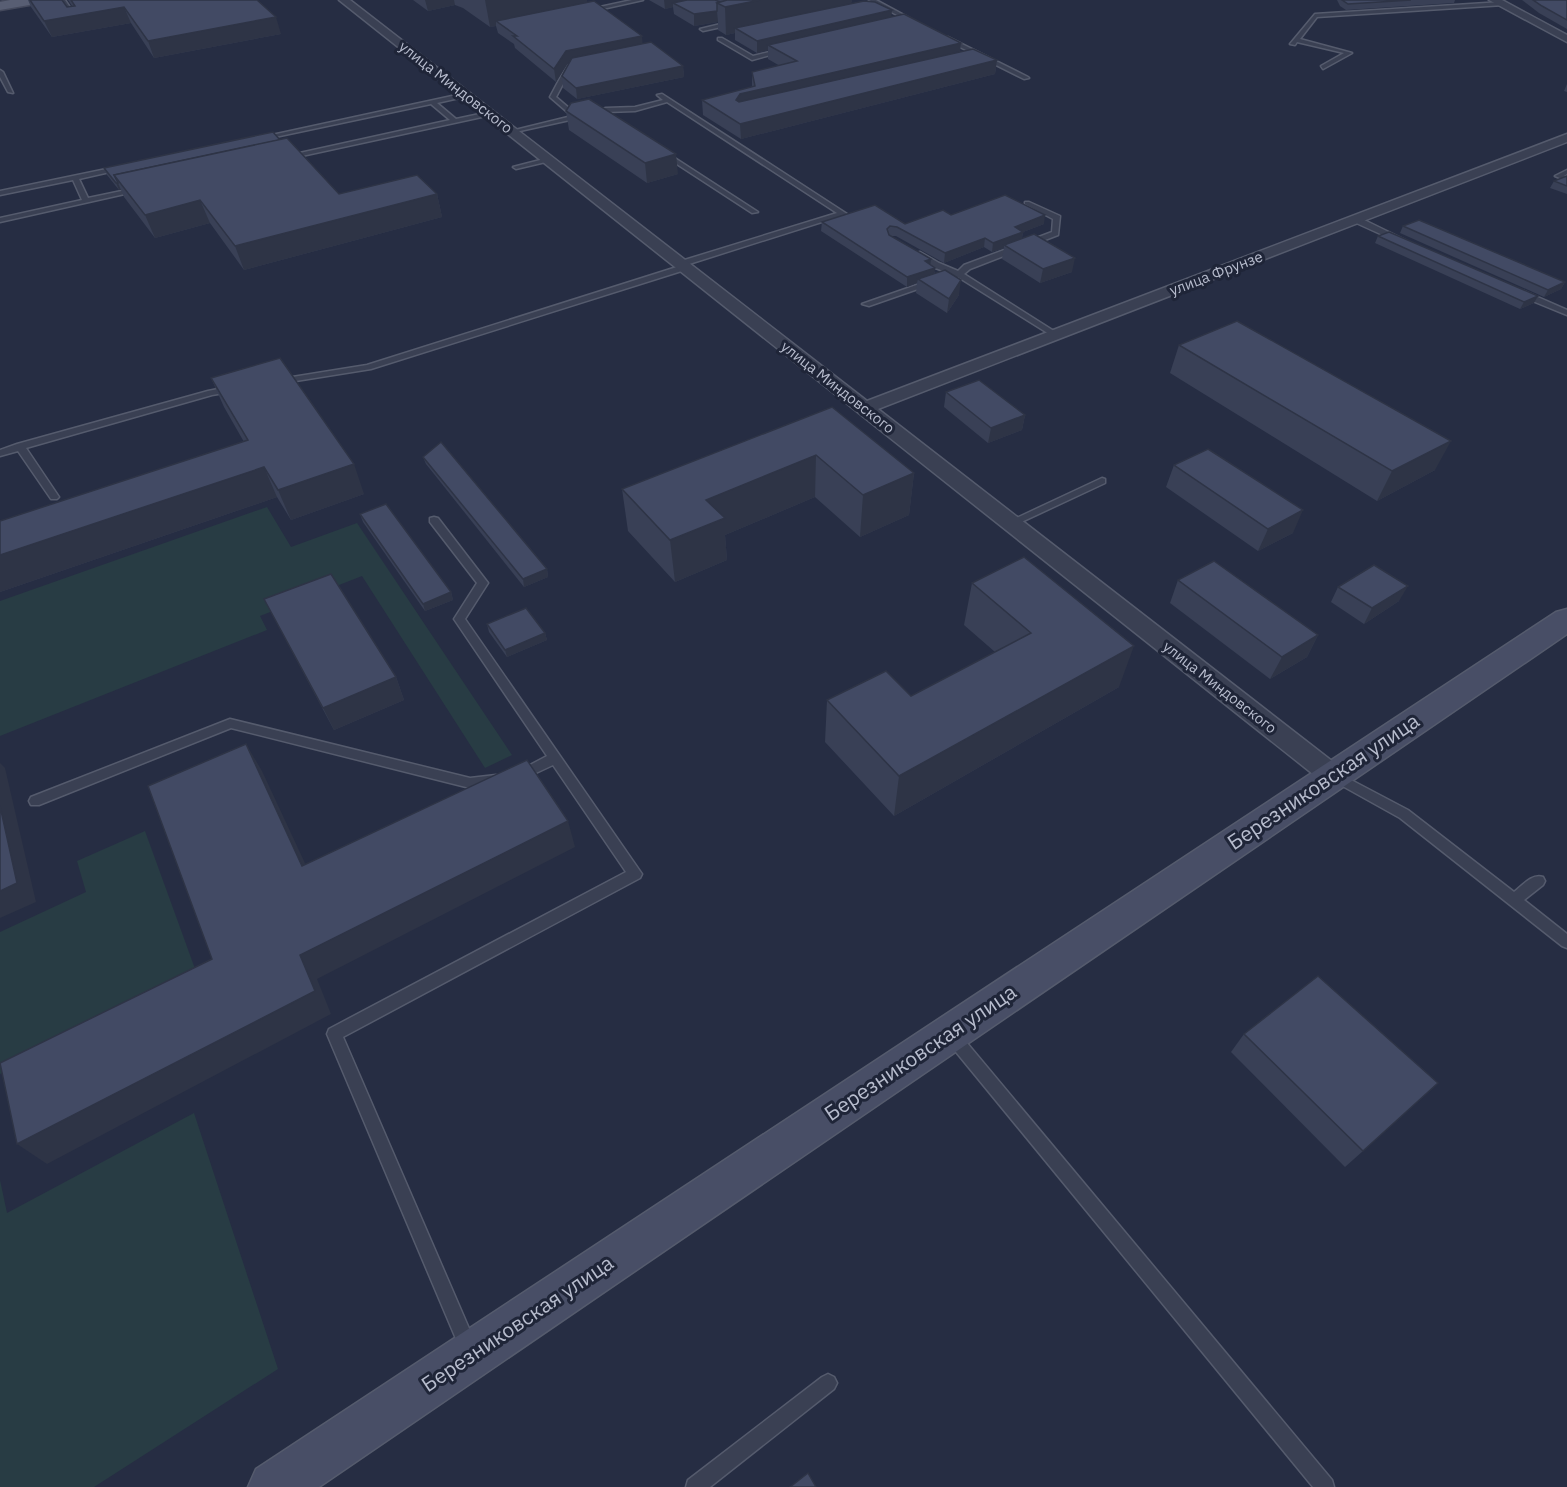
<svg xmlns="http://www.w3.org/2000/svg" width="1567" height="1487" font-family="'IBM Plex Sans',sans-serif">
<rect width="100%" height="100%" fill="#262d43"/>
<g fill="#283c44">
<polygon points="267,507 291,547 357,523 512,755 485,768 362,576 260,616 267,630 0,736 0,601"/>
<polygon points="145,831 198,977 0,1074 0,932 86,892 77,861"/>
<polygon points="194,1113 278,1369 94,1487 0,1487 0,1180 7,1213"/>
</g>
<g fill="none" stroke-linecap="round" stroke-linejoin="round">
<defs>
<g id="lane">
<polygon points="59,0 65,0 78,19 74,19"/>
<polygon points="632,0 643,0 589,12 586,10"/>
<polygon points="869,0 876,0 917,22 912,23"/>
<polygon points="1502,2 1504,5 1317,17 1300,39 1352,53 1323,69 1321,66 1344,53 1297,42 1295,45 1290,44 1315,14"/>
<polygon points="733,21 735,24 703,31 700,29"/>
<polygon points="948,37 1028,77 1029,78 1024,79 946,40"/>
<polygon points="718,38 722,38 753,56 782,49 785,51 752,60 718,40"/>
<polygon points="569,65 572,67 556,97 577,115 606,108 635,107 663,100 657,95 662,94 847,214 686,265 689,267 688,269 371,369 277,384 276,382 280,379 367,365 680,266 677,264 678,262 837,213 667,102 635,111 606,112 511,133 511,131 572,116 550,97 566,67"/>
<polygon points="0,70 3,72 13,93 8,92 0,77"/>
<polygon points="466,93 468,96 437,103 456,119 489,112 491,115 288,159 285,157 286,156 450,120 431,104 261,140 258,138"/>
<polygon points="663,153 667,153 758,212 752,213 663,155"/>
<polygon points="548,158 551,160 550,161 516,169 513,167"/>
<polygon points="121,166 123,167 123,169 79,179 88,198 136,188 139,190 138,191 0,222 0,218 82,200 73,180 0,195 0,191"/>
<polygon points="1567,170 1567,174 1564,176 1567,177 1567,181 1555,176"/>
<polygon points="1025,202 1029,202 1060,216 1058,235 970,269 964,274 1057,333 1057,337 1054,337 958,277 951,277 951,274 933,267 913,254 920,252 939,263 958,271 964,265 1052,232 1053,219 1025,204"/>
<polygon points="1352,217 1358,217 1405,240 1398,242 1352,221"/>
<polygon points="928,281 935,283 869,306 862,304"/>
<polygon points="1518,291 1524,291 1567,310 1567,315 1518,295"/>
<polygon points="233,386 237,389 236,391 212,395 26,448 59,497 57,499 51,499 18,451 0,456 0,450 17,444 208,391"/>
<polygon points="1102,478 1105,479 1105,483 1015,525 1011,526 1006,523"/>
<polygon points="434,517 438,518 488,583 465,619 642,874 640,878 343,1037 477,1347 474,1353 468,1356 462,1353 327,1034 329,1029 626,872 553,765 523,779 515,779 513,776 515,773 547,756 454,619 477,583 430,522 430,518"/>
<polygon points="230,719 470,778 496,775 500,777 502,780 500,783 470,788 231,728 39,805 31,805 29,801 31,797"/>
<path d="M1334 771 1408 810 1514 892C1522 886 1532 873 1543 877L1545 881 1543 885 1524 900 1567 934V948L1562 946 1400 818 1330 779 1328 776 1330 773Z"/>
<polygon points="952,1029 957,1031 1332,1480 1334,1487 1313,1487 947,1041 945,1036 947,1031"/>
<polygon points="828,1374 834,1377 837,1383 834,1389 710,1487 686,1487 688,1480 822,1377"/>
</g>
<g id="street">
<polygon points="339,0 350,0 867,401 1567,134 1567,142 878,409 1341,768 1344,775 1341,782 1332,785 1323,782"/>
<polygon points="1489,0 1502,0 1567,35 1567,42"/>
</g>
<polygon id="secondary" points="1567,609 1567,634 319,1487 248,1487 256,1469 1556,612"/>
<polygon id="primary" points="10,0 42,0 35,4 0,10 0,2"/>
</defs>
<use href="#lane" stroke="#555b6d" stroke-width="3"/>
<use href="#street" stroke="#555b6d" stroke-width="3"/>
<use href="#secondary" stroke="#555b6d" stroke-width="3"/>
<use href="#primary" stroke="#44495c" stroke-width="3"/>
<use href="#lane" fill="#3a4053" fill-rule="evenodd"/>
<use href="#street" fill="#3a4053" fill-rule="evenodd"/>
<use href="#secondary" fill="#484e66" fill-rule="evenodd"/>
<use href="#primary" fill="#585e73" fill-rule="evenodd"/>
</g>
<g fill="#394056">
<polygon points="28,0 62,0 67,7 72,6 68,0 257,0 281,34 154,58 131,23 52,37 31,7"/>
<polygon points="413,0 587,0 587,2 643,44 683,66 684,77 577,99 563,88 562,76 569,62 568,63 556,82 515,48 514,44 498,33 496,26 490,27 463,8 455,5 428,11"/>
<polygon points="649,0 852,0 851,3 961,43 960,52 997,60 995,74 741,139 703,115 702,100 752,87 752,72 780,66 768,59 768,50 757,53 735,40 735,33 726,35 718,30 718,22 694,26 674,14 673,7 665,9"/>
<polygon points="1337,0 1455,0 1454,3 1346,10 1340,6"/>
<polygon points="1522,0 1567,0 1567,29 1539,13"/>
<polygon points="1567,84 1567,92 1564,91"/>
<polygon points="566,111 678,174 647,183 569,130"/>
<polygon points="280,140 339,194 437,194 442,217 244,270 210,223 155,238 124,197 121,190 119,190 107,175 104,168"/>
<polygon points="1567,176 1567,194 1550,188 1554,181"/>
<polygon points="951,215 1044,224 1023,232 1022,238 1072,272 1040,283 1002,259 1004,248 992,252 984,247 944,263 896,236 891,236 931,265 935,273 959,295 947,313 916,293 917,283 907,287 821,231 822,222 905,224"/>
<polygon points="1403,226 1565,282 1561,289 1544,297 1400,233"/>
<polygon points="1378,236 1534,303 1520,309 1375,243"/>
<polygon points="1179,345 1435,470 1377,501 1170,373"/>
<polygon points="211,378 364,494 291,520 277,497 0,592 0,555 244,442 224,407"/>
<polygon points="946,392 1025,415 1022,430 988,443 944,407"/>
<polygon points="832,407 914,473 909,515 860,537 815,497 725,535 727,560 675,582 628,531 622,489"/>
<polygon points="423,457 547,569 548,577 524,587 426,464"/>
<polygon points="1174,465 1293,533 1258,551 1166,487"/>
<polygon points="360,514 451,592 453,600 425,611 363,522"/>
<polygon points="1178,580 1318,635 1307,657 1270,679 1170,603"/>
<polygon points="972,583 1119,687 894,816 825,742 827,700 911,696 995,652 964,625"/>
<polygon points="1338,587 1399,601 1364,624 1331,602"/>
<polygon points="264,599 396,677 404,700 334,730"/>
<polygon points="487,624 545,633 547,640 507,657 489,632"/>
<polygon points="1244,1034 1363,1151 1345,1167 1231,1052"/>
</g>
<g fill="#2e3446">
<polygon points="425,0 454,0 455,5 428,11"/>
<polygon points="485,0 587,0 588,7 496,21 496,26 490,27"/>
<polygon points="664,0 704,0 673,3 673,7 665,9"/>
<polygon points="760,0 852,0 851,7 735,28 735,33 726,35 725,7"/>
<polygon points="124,7 131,23 52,37 44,21"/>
<polygon points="892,10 891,22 768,45 768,50 757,53 757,41"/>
<polygon points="717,11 718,22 694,26 694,14"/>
<polygon points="276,17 281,34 154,58 148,41"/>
<polygon points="642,36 643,48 568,63 556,82 554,69 566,51"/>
<polygon points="961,43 959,57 740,109 736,100 740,94"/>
<polygon points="997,60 995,74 741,139 740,124"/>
<polygon points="683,66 684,77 577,99 576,88"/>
<polygon points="676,154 678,174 647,183 645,163"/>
<polygon points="116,183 118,183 121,190 119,190"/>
<polygon points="437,194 442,217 244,270 235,246"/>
<polygon points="200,200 210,223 155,238 145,215"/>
<polygon points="1045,215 1044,224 1023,232 1021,241 1004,245 1004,248 992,252 993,243 1015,227"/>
<polygon points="985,238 984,247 944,263 945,253"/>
<polygon points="1075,258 1072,272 1040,283 1043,269"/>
<polygon points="931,259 930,268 925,261"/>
<polygon points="935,268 934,278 918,279 917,283 907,287 907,277"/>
<polygon points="961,280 959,295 947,313 949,299"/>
<polygon points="1565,282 1561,289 1544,297 1548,290"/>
<polygon points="1538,296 1534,303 1520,309 1524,302"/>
<polygon points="1025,415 1022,430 988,443 991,428"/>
<polygon points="1451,441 1435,470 1377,501 1392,471"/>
<polygon points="816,455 815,497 725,535 727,560 675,582 670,540 706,500"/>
<polygon points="354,464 364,494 291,520 278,490"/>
<polygon points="264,467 277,497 0,592 0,555"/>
<polygon points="914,473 909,515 860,537 863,495"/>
<polygon points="1303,510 1293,533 1258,551 1268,529"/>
<polygon points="547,569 548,577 524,587 523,579"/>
<polygon points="1408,586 1399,601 1364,624 1372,608"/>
<polygon points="451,592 453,600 425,611 423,604"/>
<polygon points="545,633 547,640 507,657 505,650"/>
<polygon points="1318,635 1307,657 1270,679 1282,657"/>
<polygon points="1134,646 1119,687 894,816 899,776"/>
<polygon points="396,677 404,700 334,730 323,708"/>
<polygon points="246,744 262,771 318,891 302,866"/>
<polygon points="0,763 5,768 36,902 0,918"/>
<polygon points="568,821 575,847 317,979 331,1014 47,1164 17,1144 300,955"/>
</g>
<g fill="#424a64" stroke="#2e3446" stroke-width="1.5">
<polygon points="30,0 62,0 67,7 75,6 71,0 257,0 276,17 148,41 124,7 44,21"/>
<polygon points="687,0 715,0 720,2 717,3 717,11 694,14 673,3"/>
<polygon points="727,0 760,0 725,7 717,3"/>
<polygon points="1342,0 1411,0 1348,4"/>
<polygon points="1533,0 1567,0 1567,20 1542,6"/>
<polygon points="594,1 642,36 566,51 554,69 513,36 517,36 496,21"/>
<polygon points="864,1 875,2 892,10 757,41 735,28"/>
<polygon points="904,14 961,43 740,94 736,100 739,102 973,49 997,60 740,124 702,100 755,86 752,72 797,61 768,45"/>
<polygon points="651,42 683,66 576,88 562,76 572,58"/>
<polygon points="589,99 676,154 645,163 566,111 571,103"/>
<polygon points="273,132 280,140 114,175 118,183 116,183 104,168"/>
<polygon points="287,138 339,194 417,175 437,194 235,246 200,200 145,215 114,175"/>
<polygon points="1567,176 1567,186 1554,181"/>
<polygon points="1005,195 1045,215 1015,227 1023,232 993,243 985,238 945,253 897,227 890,226 887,229 889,235 931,259 925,261 935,268 907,277 822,222 875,205 905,224 943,210 951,215"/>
<polygon points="1419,220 1565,282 1548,290 1403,226"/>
<polygon points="1389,232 1538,296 1524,302 1378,236"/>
<polygon points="1034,234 1075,258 1043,269 1004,245"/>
<polygon points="945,270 961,280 949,299 918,279"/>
<polygon points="1237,321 1451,441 1392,471 1179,345"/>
<polygon points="280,358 354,464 278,490 264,467 0,555 0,521 248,440 211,378"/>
<polygon points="979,380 1025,415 991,428 946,392"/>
<polygon points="832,407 914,473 863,495 816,455 706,500 725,518 670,540 622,489"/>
<polygon points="441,442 547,569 523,579 423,457"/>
<polygon points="1208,449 1303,510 1268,529 1174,465"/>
<polygon points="386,504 451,592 423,604 360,514"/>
<polygon points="1024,557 1134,646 899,776 827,700 886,671 911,696 1031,633 972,583"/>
<polygon points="1214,561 1318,635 1282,657 1178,580"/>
<polygon points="1374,565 1408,586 1372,608 1338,587"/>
<polygon points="331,574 396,677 323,708 264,599"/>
<polygon points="526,608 545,633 505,650 487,624"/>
<polygon points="246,744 302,866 527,760 568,821 300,955 315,991 17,1144 0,1063 212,959 148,786"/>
<polygon points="0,806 17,883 0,891"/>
<polygon points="1318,976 1438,1083 1363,1151 1244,1034"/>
<polygon points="808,1473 816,1487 790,1487"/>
</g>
<g text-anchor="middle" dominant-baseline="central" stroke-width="6" stroke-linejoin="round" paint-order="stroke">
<g font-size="15" fill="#b7bccd" stroke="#1f2538">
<text transform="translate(456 87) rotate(38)">улица Миндовского</text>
<text transform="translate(1216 273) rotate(-21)">улица Фрунзе</text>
<text transform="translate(838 387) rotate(38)">улица Миндовского</text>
<text transform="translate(1220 687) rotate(38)">улица Миндовского</text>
</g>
<g font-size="21" fill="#b7bccd" stroke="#1f2538">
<text transform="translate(1323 781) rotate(-34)">Березниковская улица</text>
<text transform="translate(920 1052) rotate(-34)">Березниковская улица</text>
<text transform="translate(517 1323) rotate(-34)">Березниковская улица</text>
</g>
</g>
</svg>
